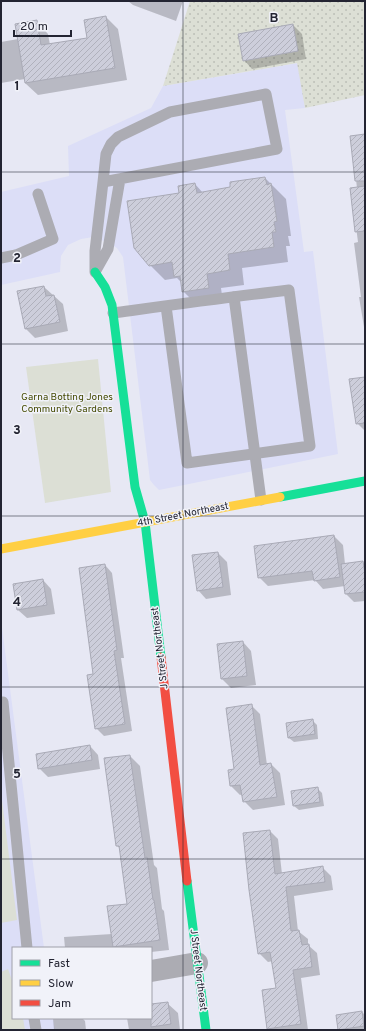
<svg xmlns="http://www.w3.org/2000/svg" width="366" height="1031" font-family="Overpass,sans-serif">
<defs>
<pattern id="grass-dots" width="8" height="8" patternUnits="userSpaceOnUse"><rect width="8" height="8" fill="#dcdfd5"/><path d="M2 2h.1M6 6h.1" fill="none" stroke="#bcbfb7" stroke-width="1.8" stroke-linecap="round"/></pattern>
<pattern id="building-hatch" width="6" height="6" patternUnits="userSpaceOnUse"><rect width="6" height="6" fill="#cdcedb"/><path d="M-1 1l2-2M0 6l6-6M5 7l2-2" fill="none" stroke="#b0b1bc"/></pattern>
</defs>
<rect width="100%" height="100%" fill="#e7e8f4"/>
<g fill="#dcdef7">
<polygon points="298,63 305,108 285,110 304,252 313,251 338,454 159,490 154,485 150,480 123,257 117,248 107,242 93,237 81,239 68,245 61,256 60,272 1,285 1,192 69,176 68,146 151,108 163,86"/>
<polygon points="1,620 44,948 13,948 13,1018 53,1018 55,1030 1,1030"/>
</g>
<polygon fill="url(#grass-dots)" points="190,1 365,1 365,95 305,108 297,63 163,86"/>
<g fill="#dcdfd5">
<polygon points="98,359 111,492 45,503 26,367"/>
<polygon points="1,792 17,920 1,923"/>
<polygon points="8,969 13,983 13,1018 23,1018 25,1030 1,1030 1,972"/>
</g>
<g fill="#0003">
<polygon points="128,1 183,1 176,21 133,5"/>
<polygon points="106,17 118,29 127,80 38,95 25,83 25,79 1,83 1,42 18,39 36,21 48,34 50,45 88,39"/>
<polygon points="293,25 302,34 306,59 252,69 244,60"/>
<polygon points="365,135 365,333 359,297 361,297 354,243 358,242 351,189 357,188 351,137"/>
<polygon points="265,178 286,199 291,236 288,236 290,246 286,246 288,262 242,268 244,285 221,288 223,302 198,306 183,291 182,283 177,278 165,280 150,265 180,194 195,184 203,193 231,188"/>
<polygon points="44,287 63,304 68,331 35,338 26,329 19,292"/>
<polygon points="365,378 365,430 364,430 357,423"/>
<polygon points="334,536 343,545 345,564 363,562 365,564 365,601 354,602 346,594 345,586 323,589 315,580 268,586 259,577"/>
<polygon points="218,553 227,562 231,595 206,599 198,590"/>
<polygon points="105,565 112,573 124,658 121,658 132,731 104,736 96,728 95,675"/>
<polygon points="43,580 51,589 55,614 27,618 18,610"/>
<polygon points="243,642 251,651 256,685 231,688 222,679 218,645"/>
<polygon points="251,705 260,714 267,765 271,764 280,773 285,805 253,810 244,801 243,794 240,795 231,786 229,771 235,770"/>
<polygon points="312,720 317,725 318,739 294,742 289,738 287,724"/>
<polygon points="90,746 98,755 100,769 48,777 39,768"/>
<polygon points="130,756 140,766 154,865 157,868 162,909 164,911 169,950 151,952 151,948 65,948 64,937 112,934 128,905 121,849 117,846"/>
<polygon points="317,788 322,793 324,806 299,810 294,806"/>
<polygon points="270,831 278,839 282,874 323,868 331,876 333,890 294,896 298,931 308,939 308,945 317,953 320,975 301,978 308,1030 270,1030 268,1028 277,988 273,961 268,962 259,953"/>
<polygon points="167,1003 178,1013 180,1030 129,1030 127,1018 151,1018 151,1005"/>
<polygon points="362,1012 365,1015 365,1030 339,1030"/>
<polygon points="53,1018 82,1018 85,1021 86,1030 54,1030"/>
</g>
<g fill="url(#building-hatch)" stroke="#a9aab6">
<polygon points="106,16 115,68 25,83 15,24 37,20 41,45 87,38 84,20"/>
<polygon points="293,24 298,51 243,61 238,34"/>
<polygon points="365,134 365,181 355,181 350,136"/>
<polygon points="265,177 267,185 271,183 277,221 274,222 276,232 272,232 274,247 228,254 230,270 207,274 209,288 182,292 180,276 174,277 172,262 149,266 134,248 127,201 179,193 178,186 195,183 197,193 230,187 230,182"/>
<polygon points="365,186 365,231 355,232 350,188"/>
<polygon points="44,286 46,296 54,295 60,322 25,329 17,291"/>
<polygon points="365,377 365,423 356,424 349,379"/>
<polygon points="334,535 340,577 314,581 312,571 258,578 254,546"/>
<polygon points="218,552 223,587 197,591 192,555"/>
<polygon points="363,561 365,574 365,592 345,594 341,564"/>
<polygon points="105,564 117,650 114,651 125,724 95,729 87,675 93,674 79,568"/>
<polygon points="43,579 47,605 17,610 13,584"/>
<polygon points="243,641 247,676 221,679 217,644"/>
<polygon points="252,704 260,765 271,763 277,797 243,802 240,785 230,786 228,770 234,769 226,708"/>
<polygon points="313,719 315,734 288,738 286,723"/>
<polygon points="90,745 92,760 38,769 36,754"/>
<polygon points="130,755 145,858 147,857 153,900 154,900 160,940 113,947 107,906 127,904 119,846 116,846 104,758"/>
<polygon points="318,787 320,802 293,806 291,791"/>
<polygon points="270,830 275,874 323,866 325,882 286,887 291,931 299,930 302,945 309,944 312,967 293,970 301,1024 267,1029 262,990 276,988 270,952 258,954 249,890 243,833"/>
<polygon points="168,1002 171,1024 151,1027 151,1004"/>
<polygon points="362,1011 364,1026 338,1030 336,1015"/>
</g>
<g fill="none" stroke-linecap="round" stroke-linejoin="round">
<g stroke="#acacb3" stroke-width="11">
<polyline points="103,182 277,149 266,94 170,112 118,137 111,144 106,154 103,182 95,251 95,272 108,249 120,179"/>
<polyline points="1,258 16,255 53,239 38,194"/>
<polyline points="234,297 261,500"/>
<path d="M113 313C172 305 230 297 289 290L310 446 187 463 166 306"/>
<polyline points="3,702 27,948"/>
<polyline points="34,1018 36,1030"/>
</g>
<polyline stroke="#acacb3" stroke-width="22" points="151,971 197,963"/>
<g stroke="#16e098" stroke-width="9">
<polyline points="95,272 105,287 112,305 135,487 145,522 161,657"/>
<polyline points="280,497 365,481"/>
<polyline points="187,881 206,1030"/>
</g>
<polyline stroke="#ffcf43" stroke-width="9" points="1,549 280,497"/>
<polyline stroke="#f24e42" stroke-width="9" points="161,657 187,881"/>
</g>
<path fill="none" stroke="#232432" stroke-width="1" stroke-opacity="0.55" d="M183 1V1030M1 172H365M1 344H365M1 516H365M1 687H365M1 859H365"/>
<g text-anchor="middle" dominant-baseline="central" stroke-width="3" stroke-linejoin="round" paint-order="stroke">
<g font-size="10" fill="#464c04" stroke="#f1f2f9">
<text x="67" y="397">Garna Botting Jones<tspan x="67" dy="12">Community Gardens</tspan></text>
</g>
<g font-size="10" fill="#232432" stroke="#f1f2f9">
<text transform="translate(183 515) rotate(-11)">4th Street Northeast</text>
<text transform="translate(160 648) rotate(-97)">J Street Northeast</text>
<text transform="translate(198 970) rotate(83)">J Street Northeast</text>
</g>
</g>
<g font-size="13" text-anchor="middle" font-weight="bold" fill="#232432" stroke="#f1f2f9" stroke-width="3" stroke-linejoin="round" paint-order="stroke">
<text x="274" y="22">B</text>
<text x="17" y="90">1</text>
<text x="17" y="262">2</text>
<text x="17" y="434">3</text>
<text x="17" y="606">4</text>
<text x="17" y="778">5</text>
</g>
<rect width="366" height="1031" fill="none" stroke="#232432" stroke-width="4"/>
<rect x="12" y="947" width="140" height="72" fill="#f1f2f9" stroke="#9fa0a9"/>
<rect x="20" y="960" width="20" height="6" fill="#16e098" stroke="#9fa0a9"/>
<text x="48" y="967" font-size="12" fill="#232432">Fast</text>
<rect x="20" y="980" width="20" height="6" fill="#ffcf43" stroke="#9fa0a9"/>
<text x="48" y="987" font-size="12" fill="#232432">Slow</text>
<rect x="20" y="1000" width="20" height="6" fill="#f24e42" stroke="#9fa0a9"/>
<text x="48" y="1007" font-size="12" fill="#232432">Jam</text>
<path d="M14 30v6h57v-6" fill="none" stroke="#232432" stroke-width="2"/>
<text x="20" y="30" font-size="12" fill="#232432" stroke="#f1f2f9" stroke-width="3" paint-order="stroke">20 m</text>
</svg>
